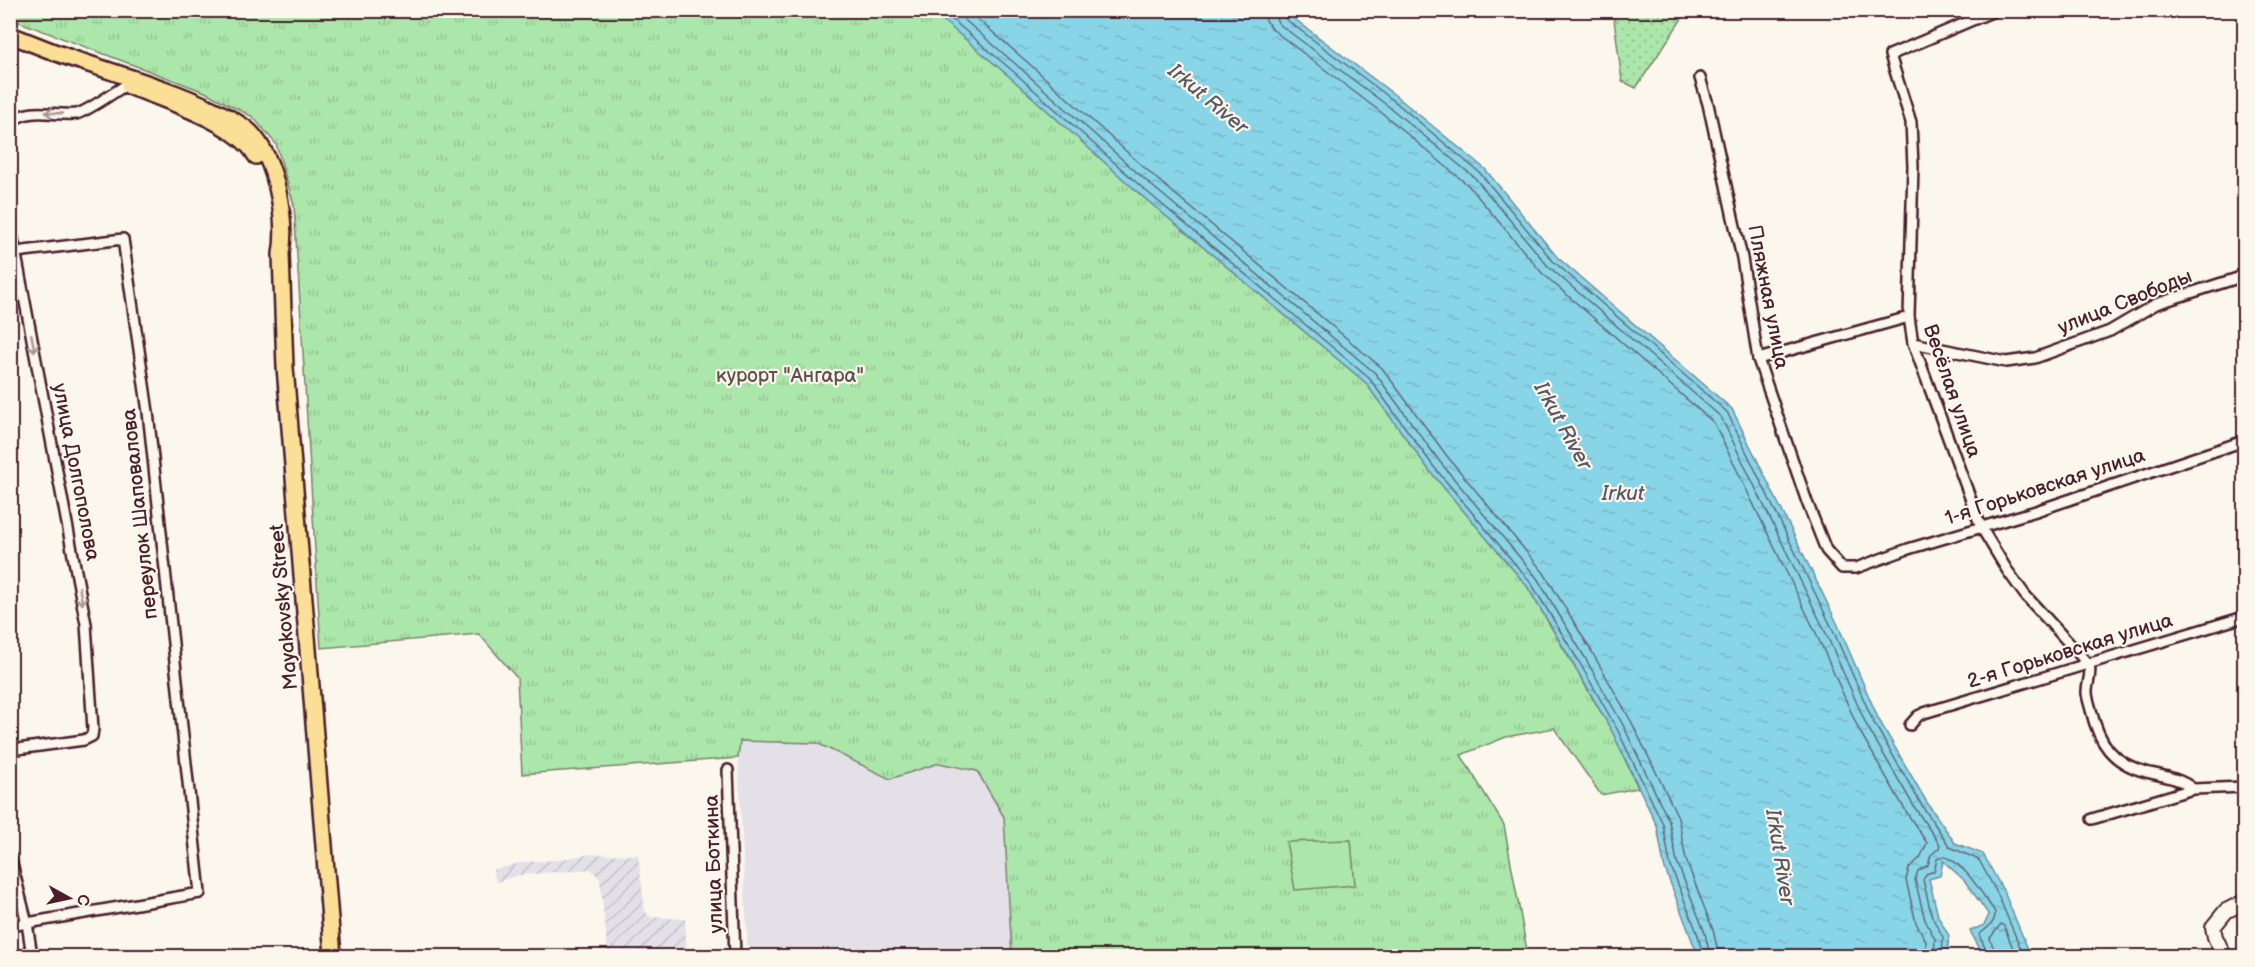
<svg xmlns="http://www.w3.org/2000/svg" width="2255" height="967" font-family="'Balsamiq Sans',sans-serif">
<defs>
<pattern id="industrial-furrows" width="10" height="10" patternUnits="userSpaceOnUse" patternTransform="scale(1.5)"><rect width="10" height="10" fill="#e4e0e8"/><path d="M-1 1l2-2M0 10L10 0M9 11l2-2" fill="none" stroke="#c5c0c7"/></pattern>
<pattern id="grass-tufts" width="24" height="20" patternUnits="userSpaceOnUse" patternTransform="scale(1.5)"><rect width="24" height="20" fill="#abe6ab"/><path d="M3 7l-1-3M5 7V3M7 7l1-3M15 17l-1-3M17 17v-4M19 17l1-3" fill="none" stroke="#95c593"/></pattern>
<pattern id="garden-dots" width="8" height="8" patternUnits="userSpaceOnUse" patternTransform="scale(1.5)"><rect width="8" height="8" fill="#abe6ab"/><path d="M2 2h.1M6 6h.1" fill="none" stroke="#95c593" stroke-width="1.8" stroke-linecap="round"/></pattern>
<pattern id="water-ripples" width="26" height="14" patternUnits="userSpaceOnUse" patternTransform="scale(1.5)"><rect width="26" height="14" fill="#89d5e8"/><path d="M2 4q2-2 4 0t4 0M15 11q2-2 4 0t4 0" fill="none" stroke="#78b6c7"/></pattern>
</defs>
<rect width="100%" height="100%" fill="#fbf7ec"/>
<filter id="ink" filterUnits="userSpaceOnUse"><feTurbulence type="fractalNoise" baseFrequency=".0167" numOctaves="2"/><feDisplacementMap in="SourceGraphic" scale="12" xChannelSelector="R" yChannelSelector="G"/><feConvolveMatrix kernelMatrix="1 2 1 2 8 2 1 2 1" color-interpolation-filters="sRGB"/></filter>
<g filter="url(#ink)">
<polygon fill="#e4e0e8" points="739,741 817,743 890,779 939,763 977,771 1004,817 1012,956 748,956 738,758"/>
<polygon fill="url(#industrial-furrows)" points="590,854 638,855 645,911 650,917 685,919 687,956 608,956 600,879 591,869 520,875 496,882 493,870 524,862 557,860"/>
<polygon fill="url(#grass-tufts)" stroke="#7a826b" stroke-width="1.5" points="10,11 932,11 1010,77 1142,196 1365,382 1429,470 1527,586 1612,731 1638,788 1601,795 1554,728 1506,737 1461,755 1504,825 1528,956 1012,956 1004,817 977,771 939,763 890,779 817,743 740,741 738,758 522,774 517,678 479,634 321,648 294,205 276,144 253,117 205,92 11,19"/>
<polygon fill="url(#garden-dots)" stroke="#7a826b" stroke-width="1.5" points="1613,11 1687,11 1636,88 1622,81"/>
<polygon fill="#abe6ab" stroke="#7a826b" stroke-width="1.5" points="1351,840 1355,885 1295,890 1286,842"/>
<polygon fill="url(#water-ripples)" stroke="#708c9c" stroke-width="1.5" points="932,11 1284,11 1396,96 1485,169 1557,257 1732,409 1837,623 1879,720 1926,801 1955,843 1983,854 2004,892 2031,956 1984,956 1970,931 1984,925 1989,915 1964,880 1943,861 1940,876 1929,879 1938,916 1949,936 1947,956 1698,956 1664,866 1657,826 1612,731 1573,663 1527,586 1429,470 1365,382 1142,196 1010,77"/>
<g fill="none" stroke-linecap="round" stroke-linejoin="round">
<g stroke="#636877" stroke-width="1.5">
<polyline points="941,10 1014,72 1146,191 1369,378 1434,467 1531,583 1578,660 1617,729 1663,824 1670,864 1698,935 1703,956"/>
<polyline points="953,10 1019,67 1151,185 1375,373 1440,462 1537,578 1584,656 1623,725 1669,821 1677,862 1705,933 1710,956"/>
<polyline points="967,10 1025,60 1157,179 1382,368 1447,456 1544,573 1592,652 1631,721 1678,817 1686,860 1713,930 1719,956"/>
<polyline points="1265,10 1266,21 1273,30 1382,113 1468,185 1542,273 1714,423 1816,633 1859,730 1907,813 1927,843 1920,858 1909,868 1906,880 1916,923 1926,941 1925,956"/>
<polyline points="1274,10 1275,17 1279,24 1388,106 1475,178 1548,266 1721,417 1824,629 1867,726 1915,808 1940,845 1939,848 1931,855 1928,865 1918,871 1915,880 1925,920 1935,939 1934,956"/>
<polyline points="1281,10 1284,18 1393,100 1480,173 1553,261 1727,412 1831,626 1874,723 1921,804 1950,847 1979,860 1998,895 2024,956"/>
<path d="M1942 956 1943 937 1932 917 1923 880 1926 874 1934 871 1937 859 1943 856C1965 863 1982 894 1995 912 1996 924 1986 928 1979 935L1989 956"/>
<polyline points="1996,956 1990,938 2001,924 2004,926 2016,956"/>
</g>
<defs>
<g id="street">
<path d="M1996 10 1890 55 1911 122 1913 166 1909 317 1913 343 1981 527 2007 570 2025 595 2089 665C2092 674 2087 683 2087 692 2087 698 2090 705 2091 710 2099 743 2112 763 2146 772 2162 776 2180 778 2193 789"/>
<polyline points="1700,78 1708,104 1742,258 1758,359 1807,502 1826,550 1842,568 1856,568 1908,549 2036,511 2244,441"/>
<path d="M10 122C32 106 51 116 76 114 85 113 116 91 126 85"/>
<polyline points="10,223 86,624 93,729 92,736 84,740 10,750"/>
<polyline points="1913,343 2006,362 2035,358 2110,331 2156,304 2244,276"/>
<polyline points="1758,359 1909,317"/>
<polyline points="1910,725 1918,716 1924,713 2244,617"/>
<polyline points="728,770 735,956"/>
<polyline points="2092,819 2193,789 2244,787"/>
<polyline points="10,856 27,923 32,956"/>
<polyline points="10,926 200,893 148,412 123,239 16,252"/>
</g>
<polyline id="secondary" points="2224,956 2215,937 2213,927 2226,911 2244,902"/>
<g id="primary">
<path d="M10 35C35 44 59 55 83 62 127 77 170 89 212 109 224 115 241 123 251 133 276 159 287 219 281 254L285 367 333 956"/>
<path d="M129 86C164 100 238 123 256 156"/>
</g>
</defs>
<use href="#street" stroke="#4a1f2b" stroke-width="14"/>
<use href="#secondary" stroke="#4a1f2b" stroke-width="18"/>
<use href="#primary" stroke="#4a1f2b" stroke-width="20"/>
<use href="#street" stroke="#fbf7ec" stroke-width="9"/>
<use href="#secondary" stroke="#fbf7ec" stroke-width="14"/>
<use href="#primary" stroke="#fbdf96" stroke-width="15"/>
</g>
<defs><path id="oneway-shaft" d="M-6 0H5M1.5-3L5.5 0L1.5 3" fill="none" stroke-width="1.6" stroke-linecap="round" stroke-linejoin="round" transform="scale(1.5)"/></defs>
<g stroke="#ab9695">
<use href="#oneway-shaft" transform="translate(54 113) rotate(-177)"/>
<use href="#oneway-shaft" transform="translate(33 343) rotate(79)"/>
<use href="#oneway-shaft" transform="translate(81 596) rotate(79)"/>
</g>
</g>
<g text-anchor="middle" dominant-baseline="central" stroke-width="4.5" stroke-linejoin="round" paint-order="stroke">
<g font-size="20" fill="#4a1f2b" stroke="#fbf7ec">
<text transform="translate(1768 297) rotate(79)">Пляжная улица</text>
<text transform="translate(2125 302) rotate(-22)">улица Свободы</text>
<text transform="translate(1952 391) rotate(71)">Весёлая улица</text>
<text transform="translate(76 472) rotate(79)">улица Долгополова</text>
<text transform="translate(2045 487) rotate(-18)">1-я Горьковская улица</text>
<text transform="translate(140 514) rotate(-96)">переулок Шаповалова</text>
<text transform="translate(284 607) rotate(-95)">Mayakovsky Street</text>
<text transform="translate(2070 651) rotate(-17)">2-я Горьковская улица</text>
<text transform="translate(714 864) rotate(-92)">улица Боткина</text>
</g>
<g font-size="20" fill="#62514b" stroke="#fbf7ec">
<text x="790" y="376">курорт "Ангара"</text>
</g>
<g font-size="21" font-style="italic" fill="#5d5664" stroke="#fbf7ec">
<text transform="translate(1208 99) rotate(40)">Irkut River</text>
<text transform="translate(1563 426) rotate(61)">Irkut River</text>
<text x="1623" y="493">Irkut</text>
<text transform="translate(1780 857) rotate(81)">Irkut River</text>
</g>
</g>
<rect width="2255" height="967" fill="none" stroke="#fbf7ec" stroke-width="36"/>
<rect x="18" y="18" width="2219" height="931" fill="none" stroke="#4a1f2b" stroke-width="2" filter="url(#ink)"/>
<g transform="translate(69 898) rotate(98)" stroke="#fbf7ec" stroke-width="4.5" paint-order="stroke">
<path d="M0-4.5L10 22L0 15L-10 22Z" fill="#4a1f2b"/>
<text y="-9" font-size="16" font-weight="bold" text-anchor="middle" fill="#4a1f2b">С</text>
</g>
</svg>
